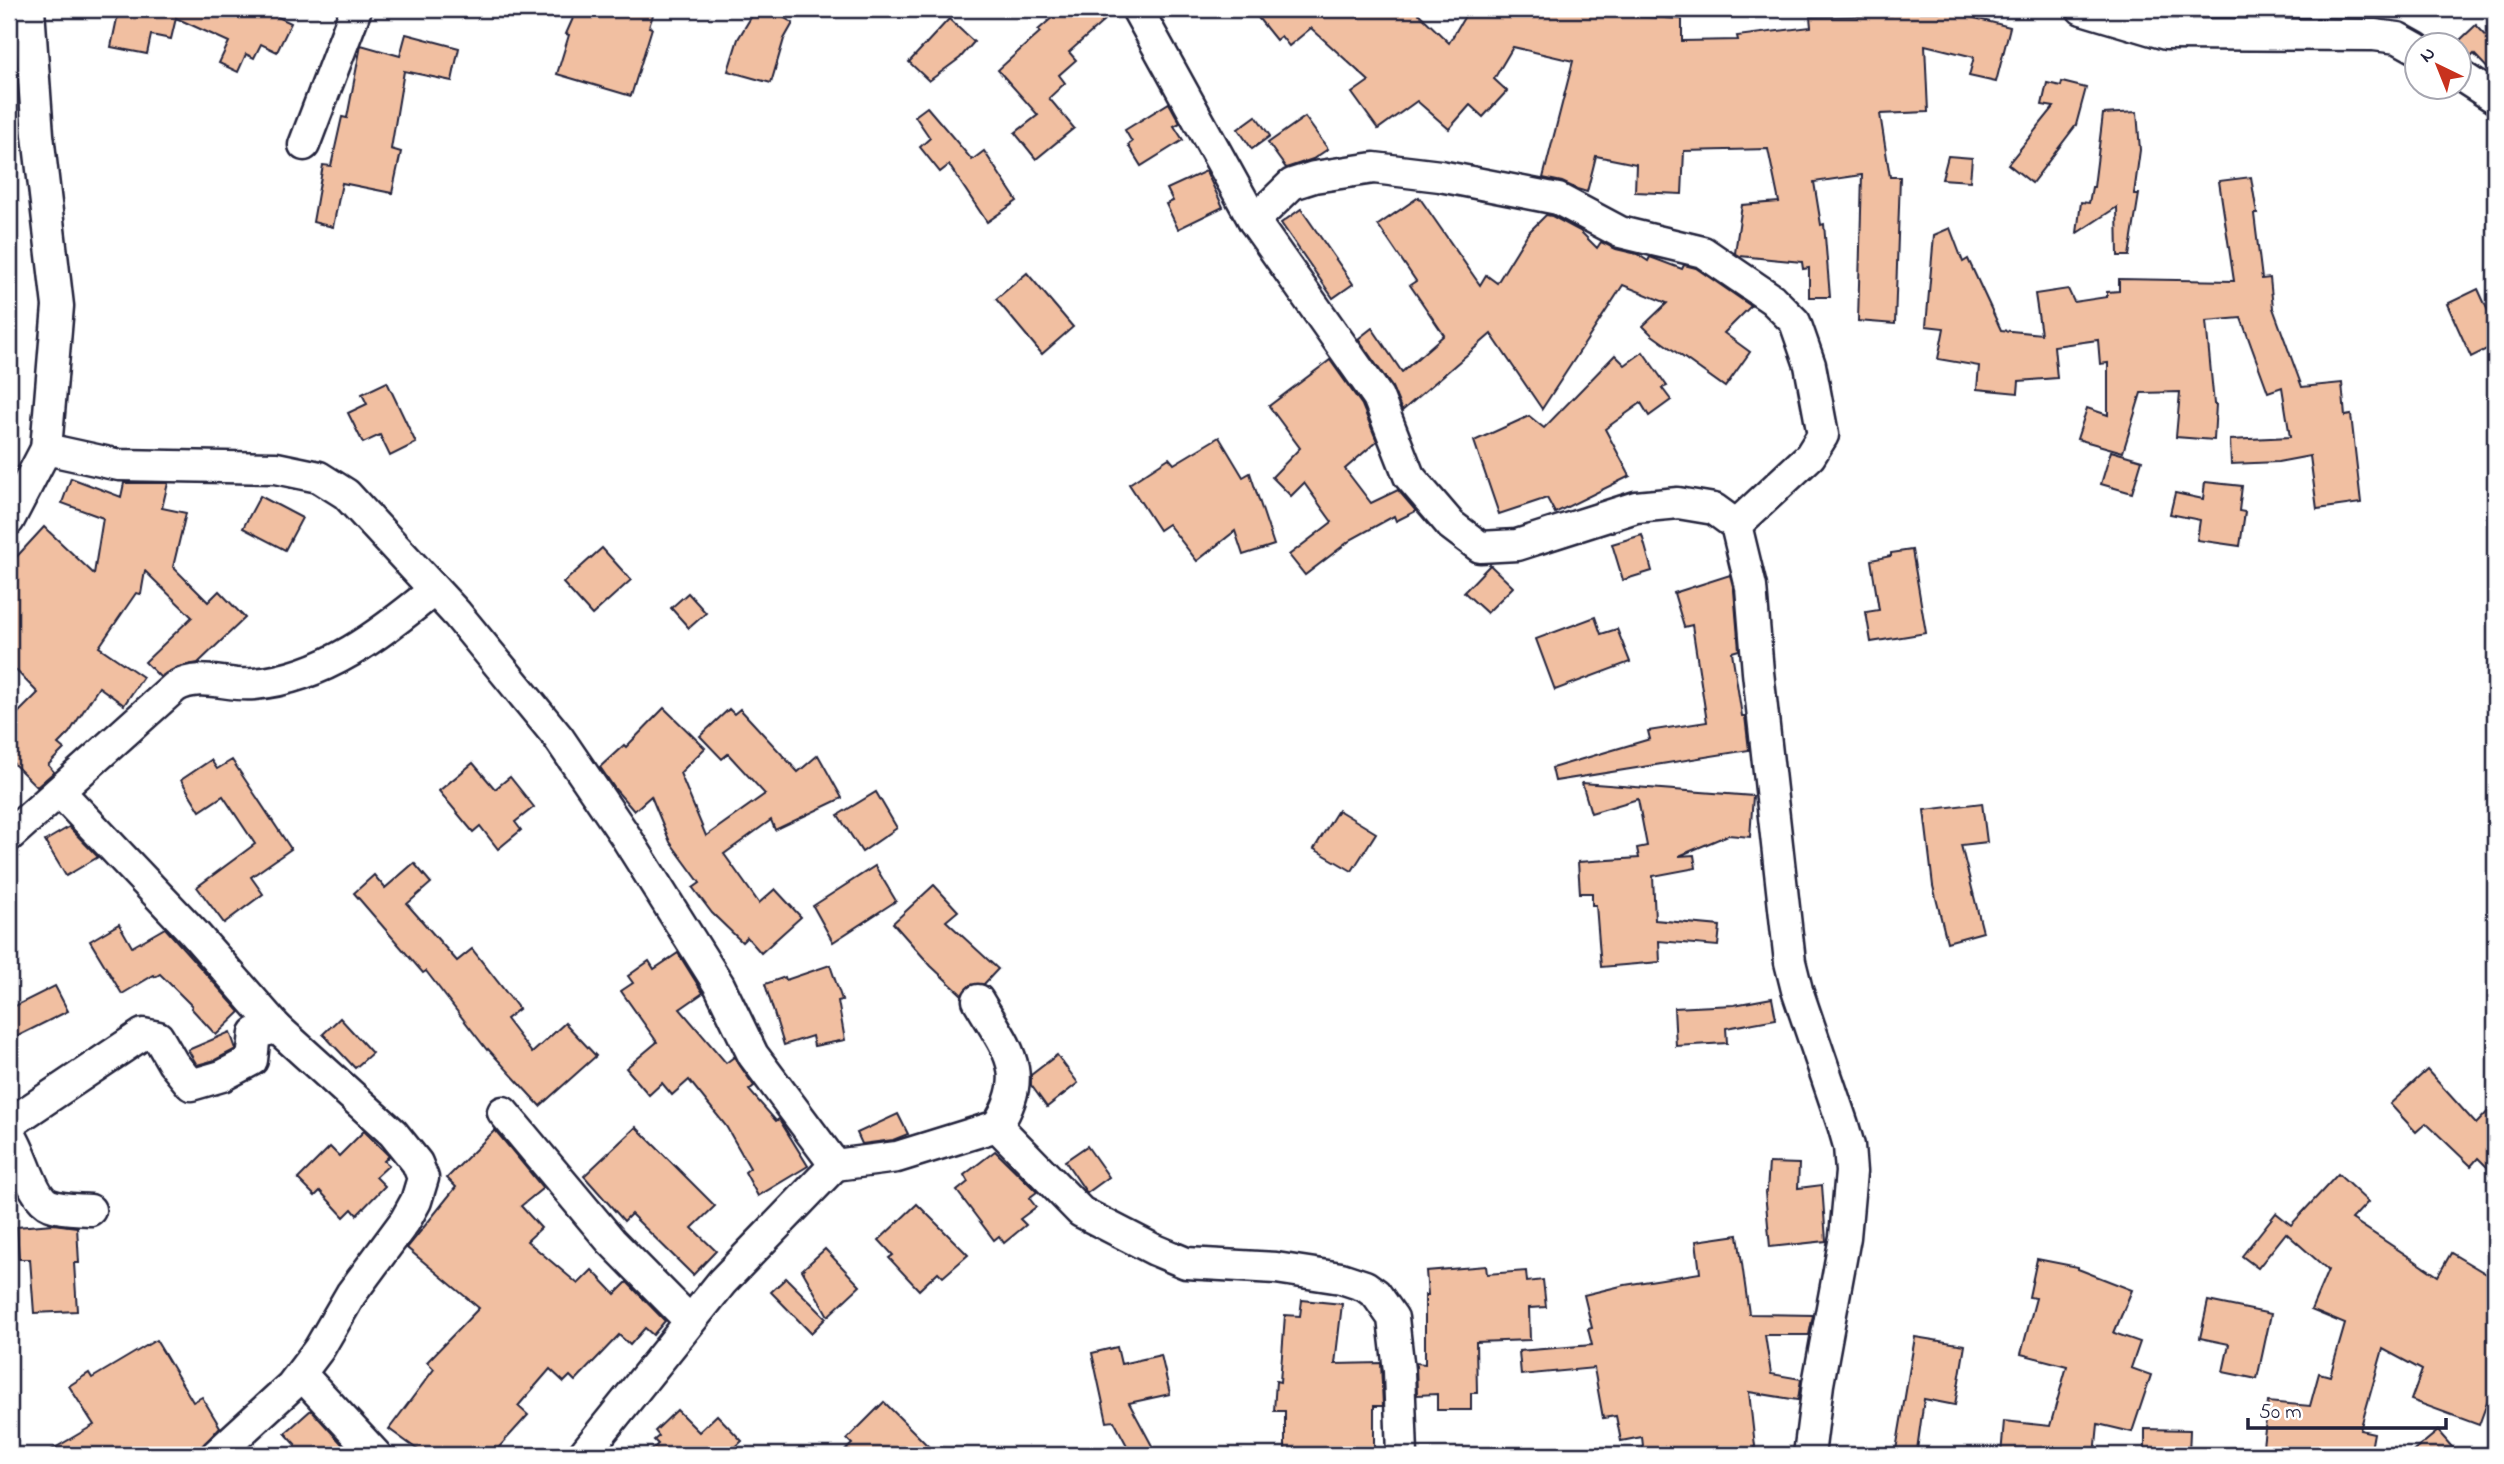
<svg xmlns="http://www.w3.org/2000/svg" width="2504" height="1464" font-family="'Indie Flower',sans-serif">
<rect width="100%" height="100%" fill="#fff"/>
<filter id="ink" filterUnits="userSpaceOnUse"><feTurbulence type="fractalNoise" baseFrequency=".0143" numOctaves="2"/><feDisplacementMap in="SourceGraphic" scale="14" xChannelSelector="R" yChannelSelector="G"/><feConvolveMatrix kernelMatrix="1 2 1 2 8 2 1 2 1" color-interpolation-filters="sRGB"/></filter>
<g filter="url(#ink)">
<g fill="#f1bfa1" stroke="#22223b" stroke-width="2">
<polygon points="119,9 261,9 291,23 277,52 261,44 254,58 246,54 238,72 219,63 229,42 176,18 171,39 151,35 147,54 111,47"/>
<polygon points="577,9 633,9 653,15 649,27 652,28 631,96 557,74 569,35 566,34"/>
<polygon points="756,9 769,9 793,23 784,39 771,83 728,71 738,39"/>
<polygon points="1062,9 1095,9 1105,20 1069,52 1076,60 1059,75 1065,83 1049,98 1074,128 1036,159 1015,133 1038,115 998,70 1040,32 1038,30"/>
<polygon points="1251,9 1414,9 1449,43 1469,9 1632,9 1631,16 1682,19 1682,41 1738,40 1737,36 1811,27 1810,17 1892,15 1892,12 1951,12 2010,27 1996,82 1969,76 1974,57 1925,45 1928,112 1880,114 1890,177 1900,177 1895,324 1858,321 1862,175 1814,182 1821,225 1824,224 1830,297 1809,297 1809,268 1803,269 1802,262 1740,256 1735,253 1742,205 1779,202 1768,149 1684,151 1682,194 1635,192 1636,164 1596,156 1587,192 1577,189 1562,182 1543,178 1573,61 1513,47 1494,79 1507,91 1483,117 1470,105 1449,129 1417,101 1378,129 1352,93 1369,81 1311,28 1289,46 1281,36 1276,40"/>
<polygon points="949,19 974,42 960,58 929,81 909,62"/>
<polygon points="2476,25 2495,45 2495,76 2474,54 2468,60 2459,57 2459,41"/>
<polygon points="406,34 459,48 452,81 404,71 391,149 401,152 392,193 342,183 333,227 313,222 323,165 331,166 342,117 347,118 361,45 400,56"/>
<polygon points="2062,82 2086,88 2076,125 2032,183 2008,164 2054,107 2042,105 2047,83 2061,86"/>
<polygon points="1169,103 1180,123 1174,126 1183,140 1141,166 1128,145 1132,142 1125,130"/>
<polygon points="927,107 972,160 984,151 1017,201 987,222 949,165 940,172 920,147 930,138 915,116"/>
<polygon points="2137,112 2140,150 2134,194 2139,194 2129,256 2118,256 2117,207 2077,233 2081,202 2089,203 2092,187 2094,187 2103,114"/>
<polygon points="1256,116 1270,136 1252,149 1238,129"/>
<polygon points="1305,117 1328,149 1313,159 1286,168 1268,143"/>
<polygon points="1948,156 1972,158 1970,181 1942,179"/>
<polygon points="1206,171 1223,207 1178,229 1166,204 1173,201 1167,189"/>
<polygon points="2251,177 2257,214 2254,214 2262,279 2270,278 2273,308 2302,387 2342,383 2345,416 2351,415 2361,503 2317,509 2310,456 2278,462 2231,464 2230,440 2290,437 2282,387 2268,392 2241,318 2206,321 2214,404 2216,404 2214,440 2176,437 2180,392 2141,393 2123,452 2077,439 2087,408 2108,415 2108,363 2100,364 2098,340 2054,346 2057,378 2019,381 2018,393 1977,389 1979,366 1938,359 1944,328 1926,326 1934,235 1950,228 1963,262 1968,259 2001,330 2041,334 2035,294 2068,289 2074,302 2107,297 2107,292 2119,291 2119,279 2234,281 2219,181"/>
<polygon points="1419,197 1480,285 1486,275 1497,283 1528,233 1546,215 1552,216 1580,231 1597,248 1601,242 1616,249 1637,254 1648,261 1650,257 1682,269 1684,265 1696,268 1751,306 1724,333 1750,352 1725,387 1652,335 1643,326 1667,303 1623,285 1542,409 1491,334 1402,411 1392,387 1358,339 1372,328 1402,372 1444,335 1410,285 1416,281 1378,225"/>
<polygon points="1301,209 1353,284 1333,298 1281,223"/>
<polygon points="1027,273 1073,327 1042,354 996,299"/>
<polygon points="2478,289 2495,326 2495,345 2471,357 2447,304"/>
<polygon points="1643,352 1667,386 1662,388 1671,400 1649,416 1641,403 1605,429 1630,476 1555,513 1547,498 1499,514 1474,441 1529,416 1544,428 1615,355 1625,365"/>
<polygon points="1330,360 1362,405 1377,441 1345,469 1371,503 1398,490 1416,511 1396,521 1394,516 1352,539 1305,575 1289,555 1332,522 1304,483 1291,496 1272,477 1300,448 1269,406"/>
<polygon points="387,382 416,443 390,456 380,435 363,443 348,413 367,404 362,394"/>
<polygon points="1219,437 1243,477 1250,473 1274,545 1243,555 1235,531 1197,561 1168,524 1159,530 1129,484 1169,458 1174,464"/>
<polygon points="2111,451 2142,460 2132,493 2101,484"/>
<polygon points="71,478 121,497 124,483 168,483 162,508 186,513 173,567 208,602 219,591 245,618 198,663 178,667 160,677 145,662 192,617 145,571 141,594 136,593 99,647 143,677 124,705 99,687 69,733 58,744 64,749 48,765 54,772 37,787 9,759 9,722 38,693 9,663 9,565 44,527 94,574 103,518 62,503"/>
<polygon points="2205,482 2242,486 2239,511 2245,512 2240,546 2197,540 2200,520 2170,514 2175,493 2203,499"/>
<polygon points="260,496 302,518 285,550 243,528"/>
<polygon points="1642,535 1652,571 1623,580 1612,544"/>
<polygon points="602,548 631,580 592,615 563,583"/>
<polygon points="1912,550 1926,633 1871,642 1866,612 1879,610 1871,560 1891,556 1891,553"/>
<polygon points="1490,565 1513,587 1487,613 1464,592"/>
<polygon points="1730,575 1734,590 1739,650 1732,652 1742,716 1745,716 1749,750 1555,781 1552,768 1650,739 1648,731 1707,722 1692,625 1684,627 1674,593"/>
<polygon points="688,593 706,613 689,628 671,608"/>
<polygon points="1595,617 1601,634 1617,629 1630,662 1555,690 1536,639"/>
<polygon points="664,708 705,748 680,773 706,836 765,794 728,754 722,759 700,736 729,709 734,714 740,709 798,772 818,755 842,798 775,830 771,820 724,854 759,903 775,889 801,917 761,953 747,937 742,942 712,913 693,888 700,883 670,842 651,796 634,811 615,789 600,767 624,745 626,747"/>
<polygon points="211,760 217,769 232,760 291,849 251,877 263,894 224,923 197,887 255,844 223,796 200,811 181,780"/>
<polygon points="473,763 495,789 510,777 534,807 515,822 521,830 498,849 480,826 473,832 439,791"/>
<polygon points="1582,783 1753,796 1750,837 1728,835 1679,856 1694,855 1696,868 1653,876 1655,920 1720,926 1718,946 1659,941 1660,962 1601,967 1596,905 1592,905 1592,893 1580,893 1578,862 1639,858 1637,848 1647,846 1638,799 1591,813"/>
<polygon points="876,792 897,828 862,852 838,815"/>
<polygon points="1982,803 1987,842 1961,845 1983,932 1947,942 1933,886 1924,810"/>
<polygon points="1338,810 1376,833 1352,871 1314,849"/>
<polygon points="69,827 98,857 66,876 45,841"/>
<polygon points="414,863 431,883 407,904 457,961 472,949 519,1009 506,1019 532,1053 565,1023 596,1056 540,1106 488,1049 487,1050 426,971 423,973 354,893 374,875 385,888"/>
<polygon points="875,866 896,901 833,942 813,906"/>
<polygon points="934,885 958,911 946,921 998,969 984,984 970,985 962,995 931,966 893,923"/>
<polygon points="119,924 132,947 165,928 240,1012 216,1035 191,1008 192,1006 160,974 155,977 154,975 122,994 90,941"/>
<polygon points="678,953 703,993 680,1009 726,1063 734,1057 754,1086 749,1090 776,1121 779,1119 808,1166 758,1196 745,1172 750,1168 726,1126 689,1080 672,1095 662,1083 649,1095 626,1068 657,1042 621,991 633,983 628,976 649,961 654,969"/>
<polygon points="830,965 842,1000 838,1001 845,1040 814,1046 812,1036 784,1045 765,984 785,977 786,980"/>
<polygon points="55,986 68,1011 16,1037 9,1023 9,1009"/>
<polygon points="1772,998 1776,1019 1726,1028 1727,1043 1676,1046 1674,1008 1734,1005"/>
<polygon points="340,1018 372,1053 355,1068 323,1034"/>
<polygon points="230,1032 236,1049 215,1060 197,1065 188,1050"/>
<polygon points="1057,1055 1078,1083 1047,1107 1031,1085 1031,1075"/>
<polygon points="2427,1070 2476,1124 2495,1104 2495,1175 2478,1158 2471,1166 2426,1123 2416,1132 2390,1104"/>
<polygon points="898,1114 908,1134 893,1140 862,1144 857,1133"/>
<polygon points="636,1127 715,1206 692,1228 716,1251 693,1275 631,1214 624,1221 584,1176"/>
<polygon points="495,1130 543,1188 521,1206 541,1228 527,1241 578,1284 592,1270 615,1294 627,1282 665,1321 653,1335 645,1328 630,1345 619,1335 575,1381 570,1376 564,1382 550,1369 518,1406 528,1415 492,1455 425,1455 389,1429 434,1369 427,1362 479,1308 407,1248 456,1187 447,1178"/>
<polygon points="364,1131 389,1156 384,1161 389,1165 376,1177 385,1186 357,1215 352,1209 344,1217 320,1191 315,1196 298,1179 330,1147 339,1156"/>
<polygon points="1087,1146 1109,1177 1087,1193 1065,1161"/>
<polygon points="995,1151 1037,1192 1029,1198 1036,1207 1020,1219 1026,1225 1004,1243 999,1236 994,1240 957,1191 968,1182 964,1175"/>
<polygon points="1769,1163 1799,1164 1798,1188 1822,1185 1826,1241 1770,1247 1765,1192 1767,1191"/>
<polygon points="2338,1174 2368,1202 2352,1219 2438,1276 2451,1253 2495,1279 2495,1381 2479,1425 2411,1400 2422,1370 2383,1349 2360,1430 2374,1433 2370,1455 2262,1455 2268,1402 2310,1406 2319,1373 2330,1376 2345,1324 2311,1310 2328,1270 2286,1233 2258,1268 2242,1256 2276,1213 2291,1225"/>
<polygon points="917,1204 968,1255 943,1277 938,1272 919,1290 889,1258 893,1255 879,1240"/>
<polygon points="53,1224 77,1227 79,1263 74,1263 77,1311 34,1313 30,1259 19,1259 17,1227"/>
<polygon points="1738,1235 1749,1314 1813,1315 1809,1335 1765,1335 1771,1374 1801,1379 1798,1400 1749,1392 1756,1455 1644,1455 1642,1437 1621,1441 1616,1416 1603,1418 1594,1368 1521,1375 1519,1351 1592,1345 1588,1329 1592,1328 1584,1295 1625,1285 1700,1273 1696,1241"/>
<polygon points="825,1249 860,1286 828,1316 802,1270"/>
<polygon points="2037,1259 2078,1267 2078,1269 2132,1290 2114,1333 2140,1342 2131,1368 2151,1375 2132,1432 2098,1424 2095,1455 2001,1455 2004,1421 2050,1426 2067,1366 2021,1354 2036,1298 2029,1297"/>
<polygon points="1486,1266 1487,1274 1526,1271 1527,1282 1543,1280 1546,1307 1529,1308 1530,1340 1476,1342 1477,1393 1471,1393 1471,1410 1437,1410 1437,1394 1417,1395 1416,1363 1425,1364 1425,1295 1428,1295 1426,1271"/>
<polygon points="786,1278 826,1318 811,1333 771,1292"/>
<polygon points="1302,1300 1342,1304 1335,1364 1381,1363 1383,1406 1374,1406 1374,1453 1299,1453 1299,1449 1285,1450 1285,1411 1274,1411 1276,1381 1280,1382 1285,1315 1300,1316"/>
<polygon points="2208,1301 2271,1314 2257,1379 2223,1372 2229,1344 2200,1338"/>
<polygon points="1915,1337 1965,1345 1955,1405 1924,1399 1917,1450 1896,1450"/>
<polygon points="156,1340 193,1402 202,1397 220,1427 200,1449 189,1455 43,1455 94,1425 69,1386 89,1373 92,1378"/>
<polygon points="1117,1347 1121,1364 1161,1355 1170,1394 1129,1403 1157,1455 1132,1455 1114,1421 1107,1422 1092,1353"/>
<polygon points="884,1402 937,1455 840,1455 852,1444 847,1439"/>
<polygon points="311,1410 352,1455 284,1455 296,1445 285,1433"/>
<polygon points="677,1410 699,1432 717,1415 742,1441 727,1455 646,1455 658,1444 654,1440 659,1436 655,1431"/>
<polygon points="2145,1429 2190,1430 2189,1455 2145,1455"/>
<polygon points="2438,1431 2459,1455 2409,1455"/>
</g>
<g fill="none" stroke-linecap="round" stroke-linejoin="round">
<defs>
<g id="minor">
<polyline points="1137,9 1254,221 1378,397 1409,476 1451,525 1480,547 1517,545 1636,507 1678,503 1714,509 1736,525 1751,587 1758,672 1790,962 1797,990 1843,1125 1849,1146 1851,1172 1845,1237 1818,1384 1809,1455"/>
<polyline points="2082,9 2166,34 2374,35 2398,38 2416,48"/>
<polyline points="2458,74 2495,98"/>
<polyline points="304,145 356,9"/>
<polyline points="1254,221 1292,184 1314,177 1374,168 1440,176 1558,199 1620,232 1703,252 1772,299 1795,322 1810,365 1823,435 1810,456 1736,525"/>
<polyline points="46,449 119,465 276,468 319,477 346,494 457,614 558,737 624,834 719,985 753,1055 835,1165 897,1157 997,1126 1081,1212 1155,1250 1186,1263 1276,1268 1341,1278 1365,1286 1376,1294 1393,1318 1399,1371 1402,1455"/>
<polyline points="9,520 46,449 58,306 38,135 29,9"/>
<polyline points="60,792 194,933 277,1028"/>
<path d="M9 836 175 687C201 672 227 687 254 684 325 678 382 633 434 590"/>
<path d="M978 1000C1006 1048 1032 1072 997 1126"/>
<polyline points="503,1112 611,1241 690,1321"/>
<polyline points="9,1124 143,1034 158,1037 173,1063 191,1085 222,1076 252,1060 255,1033 277,1028 393,1133 417,1163 423,1178 416,1201 405,1221 351,1294 319,1349 291,1386 216,1455"/>
<path d="M9 1133C23 1151 31 1198 50 1205 63 1210 77 1209 90 1210"/>
<polyline points="301,1374 376,1455"/>
<polyline points="583,1455 722,1282 835,1165"/>
</g>
</defs>
<use href="#minor" stroke="#22223b" stroke-width="35"/>
<use href="#minor" stroke="#fff" stroke-width="30"/>
</g>
</g>
<rect width="2504" height="1464" fill="none" stroke="#fff" stroke-width="35"/>
<rect x="18" y="18" width="2469" height="1429" fill="none" stroke="#22223b" stroke-width="2.5" filter="url(#ink)"/>
<g transform="translate(2438 66) rotate(317)"><circle r="33" fill="#ffffff" stroke="#a7a7b1" stroke-width="2"/>
<path d="M0-5L12 26L0 18L-12 26Z" fill="#c8321e"/>
<text y="-10" font-size="19" font-weight="bold" text-anchor="middle" fill="#22223b">N</text>
</g>
<path d="M2248 1418v10h198v-10" fill="none" stroke="#22223b" stroke-width="3.5"/>
<text x="2259" y="1418" font-size="21" fill="#22223b" stroke="#ffffff" stroke-width="5" paint-order="stroke">50 m</text>
</svg>
